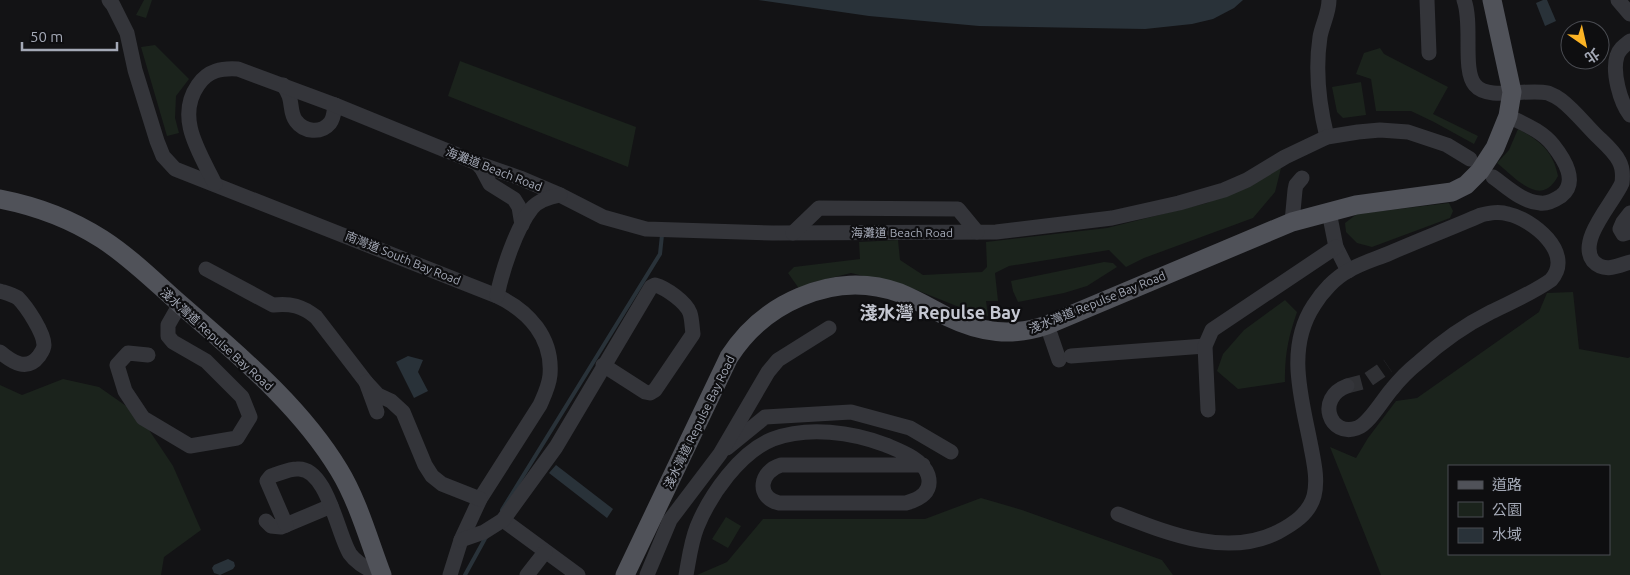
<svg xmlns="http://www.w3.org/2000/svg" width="1630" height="575" font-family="Ubuntu,'Noto Sans TC',sans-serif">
<rect width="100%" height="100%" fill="#131315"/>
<g fill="#1b231c" fill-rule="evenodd">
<polygon points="144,0 152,0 146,18 136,15"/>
<polygon points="155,45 189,79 176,96 175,118 179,133 167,136 141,47"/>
<polygon points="1380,48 1384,54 1448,87 1433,114 1478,136 1474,144 1434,122 1411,111 1376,111 1371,79 1356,74 1364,53"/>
<polygon points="460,61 636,127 628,167 448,96"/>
<polygon points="1361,82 1366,115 1343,118 1337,112 1332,87"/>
<path d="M1518 129C1540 141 1553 151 1558 176 1541 209 1516 178 1497 163L1509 150Z"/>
<polygon points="1281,168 1275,192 1253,218 1144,258 1126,267 1109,250 1009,266 995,273 998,301 986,301 988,316 974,313 909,287 851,273 810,283 800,290 788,273 794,267 860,259 859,242 898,240 900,260 923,275 982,272 987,267 986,242 1107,228 1207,203"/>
<polygon points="1449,203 1453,211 1450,218 1372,247 1357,243 1346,232 1345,223 1357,214"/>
<polygon points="1104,262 1113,263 1117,267 1087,286 1064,293 1018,302 1013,291 1011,281"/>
<path d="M1573 292 1579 349 1628 358 1630 357V575H1381L1330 447 1356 458 1368 438 1396 401 1417 398 1539 312 1547 293ZM1449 466H1609V554H1449Z"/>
<path d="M1285 300 1297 312C1288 339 1285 353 1285 382L1238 389 1217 371 1223 354 1244 330Z"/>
<polygon points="63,379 99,387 139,415 173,466 201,530 164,557 161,575 0,575 0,385 22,395"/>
<polygon points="981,498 1022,510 1162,560 1173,575 697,575 727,562 763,519 925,519"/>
<polygon points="726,517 741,526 728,548 712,539"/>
</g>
<g fill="#293239">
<polygon points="758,0 1243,0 1234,8 1213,19 1192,24 1145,29 979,26 869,16"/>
<polygon points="1543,0 1547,0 1556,21 1545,26 1536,3"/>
<polygon points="408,356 423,360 418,372 428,391 414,398 396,362"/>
<polygon points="556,465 613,509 607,518 549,473"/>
<polygon points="228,559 234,562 235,566 233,569 220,575 214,573 212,568 214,565"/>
</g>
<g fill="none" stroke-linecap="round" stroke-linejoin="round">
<g stroke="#293239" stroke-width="4">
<polyline points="502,510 660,254 662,235"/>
<polyline points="465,575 487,535"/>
</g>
<polyline stroke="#303135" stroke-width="15" stroke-dasharray="15 8" stroke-linecap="butt" points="1347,386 1366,381 1388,366"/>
<g stroke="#34353a" stroke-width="15">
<path d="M109 0 113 5 127 33 135 70 157 141 163 156 175 169 497 296C529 311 553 338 550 375 549 386 544 396 540 405L480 499 461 540 450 575"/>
<polyline points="1427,0 1429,53"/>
<path d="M1464 0C1473 24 1462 70 1475 85 1488 101 1527 88 1548 93 1553 95 1557 97 1561 100 1574 110 1585 124 1596 135 1604 143 1614 151 1619 161 1623 168 1623 175 1622 183 1614 202 1577 240 1593 261 1604 273 1618 266 1630 262"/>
<polyline points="1618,0 1630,14"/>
<path d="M1630 41C1625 45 1619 49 1617 56 1612 72 1620 102 1630 115"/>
<path d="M283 85C295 100 288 111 296 121 304 132 321 134 330 123 334 118 334 111 335 105"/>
<path d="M1327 137C1319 105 1315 70 1320 37 1322 25 1329 13 1329 0"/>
<polyline points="477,163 482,169 490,184 514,199 519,207 522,225"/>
<path d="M1493 177C1506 186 1522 202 1540 203 1547 204 1555 200 1561 196 1579 182 1564 159 1553 145 1542 131 1524 124 1508 116"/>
<path d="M215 184C200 153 175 118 198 85 208 70 222 68 238 69L335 105 477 163 520 178 560 195 603 217 646 229 773 233 996 232 1112 218 1179 203 1224 190 1247 180 1285 157 1327 137 1358 132 1380 130 1408 132 1447 145 1470 159"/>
<polyline points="1329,212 1336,247 1348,271"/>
<polyline points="1630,213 1623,222 1620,229 1623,234 1630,232"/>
<polyline points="1292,222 1295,190 1296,185 1302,178"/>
<polyline points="793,233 819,208 958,209 977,232"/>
<path d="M206 269 273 305C291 303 302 306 316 317L366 382"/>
<path d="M0 291C6 293 13 295 18 298 27 307 44 333 44 345 44 349 41 353 39 356 27 372 12 362 0 352"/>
<path d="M497 296C502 271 516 228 532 208 539 200 550 197 560 195"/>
<polyline points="1047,325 1059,360"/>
<polyline points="148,355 128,353 117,365 125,391 143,418 190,446 237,438 250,417 242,397 206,361 173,342 168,336 168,325 180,304"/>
<polyline points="1071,356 1205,346"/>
<polyline points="1208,410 1205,346 1212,330 1336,247"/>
<polyline points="377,412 366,382 378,395 391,401 403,412 425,465 432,476 442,484 480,499"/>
<polyline points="727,448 765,417 851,412 910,428 951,452"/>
<path d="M1118 514C1167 533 1227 558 1278 532 1293 524 1309 514 1314 496 1318 480 1314 463 1311 447 1302 399 1285 349 1314 305 1322 292 1335 278 1348 271 1361 263 1376 259 1390 253 1420 240 1451 228 1481 215 1490 213 1499 211 1508 214 1532 219 1575 253 1551 280 1533 293 1511 302 1491 312 1465 325 1440 343 1419 362 1409 370 1400 379 1392 389 1383 399 1369 424 1357 428 1330 438 1315 398 1347 386"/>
<polyline points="503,520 578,575"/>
<polyline points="266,521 271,526 281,527 331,506"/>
<path d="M286 525 267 481 271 476 274 475C281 473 289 469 297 469 327 466 338 536 350 554 357 564 369 569 379 575"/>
<path d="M461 540 484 532 503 520 556 447 651 287 655 285C666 288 686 302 690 313 692 319 692 327 693 334L655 390 650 393 645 392 603 365"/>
<polyline points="527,575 545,552"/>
<polyline points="647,575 670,520 720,454 768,372 778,360 829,328"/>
<path d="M686 575C689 559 691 542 697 527 710 495 740 452 773 439 808 426 852 432 886 445 900 451 923 459 928 475 933 492 920 499 906 503H779C755 497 760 471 781 465H923"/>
</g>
<g stroke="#505259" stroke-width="19">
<path d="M0 199C36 206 71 219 102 239 130 257 155 282 180 304 237 354 299 404 339 470 358 501 369 541 382 575"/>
<path d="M625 575 729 357C747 329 769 310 800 297 832 283 867 281 900 293 917 300 932 309 948 317 981 333 1012 337 1047 325L1292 222 1356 205 1452 192 1466 185 1480 171 1495 148 1508 116 1512 92 1492 0"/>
</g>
</g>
<g text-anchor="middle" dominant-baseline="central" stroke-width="4.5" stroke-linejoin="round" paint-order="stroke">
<g font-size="12" fill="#a4a9b6" stroke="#0e0e10">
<text transform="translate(494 169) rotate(21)">海灘道 Beach Road</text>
<text x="902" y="232">海灘道 Beach Road</text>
<text transform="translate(403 258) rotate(22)">南灣道 South Bay Road</text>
<text transform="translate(1097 302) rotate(-22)">淺水灣道 Repulse Bay Road</text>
<text transform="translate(217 339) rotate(42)">淺水灣道 Repulse Bay Road</text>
<text transform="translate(699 422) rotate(-64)">淺水灣道 Repulse Bay Road</text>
</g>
<g font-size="18" font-weight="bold" fill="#c5c8d2" stroke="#0e0e10">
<text x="940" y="312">淺水灣 Repulse Bay</text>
</g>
</g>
<rect x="1448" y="465" width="162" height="90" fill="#0e0e10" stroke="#4a4c52"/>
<rect x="1458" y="481" width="25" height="8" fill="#505259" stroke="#4a4c52"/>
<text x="1492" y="490" font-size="15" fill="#a4a9b6">道路</text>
<rect x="1458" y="502" width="25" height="15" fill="#1b231c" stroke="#4a4c52"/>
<text x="1492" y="515" font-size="15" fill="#a4a9b6">公園</text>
<rect x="1458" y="528" width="25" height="15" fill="#293239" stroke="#4a4c52"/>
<text x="1492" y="540" font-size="15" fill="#a4a9b6">水域</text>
<g transform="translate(1585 45) rotate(146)"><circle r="24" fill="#0e0e10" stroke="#4a4c52"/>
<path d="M0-4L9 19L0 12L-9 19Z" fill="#fbb324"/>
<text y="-8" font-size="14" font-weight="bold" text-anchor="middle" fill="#a4a9b6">北</text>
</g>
<path d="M22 42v8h95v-8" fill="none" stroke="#a4a9b6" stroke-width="2.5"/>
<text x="30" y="42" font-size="15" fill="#a4a9b6" stroke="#0e0e10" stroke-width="4" paint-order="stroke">50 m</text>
</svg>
